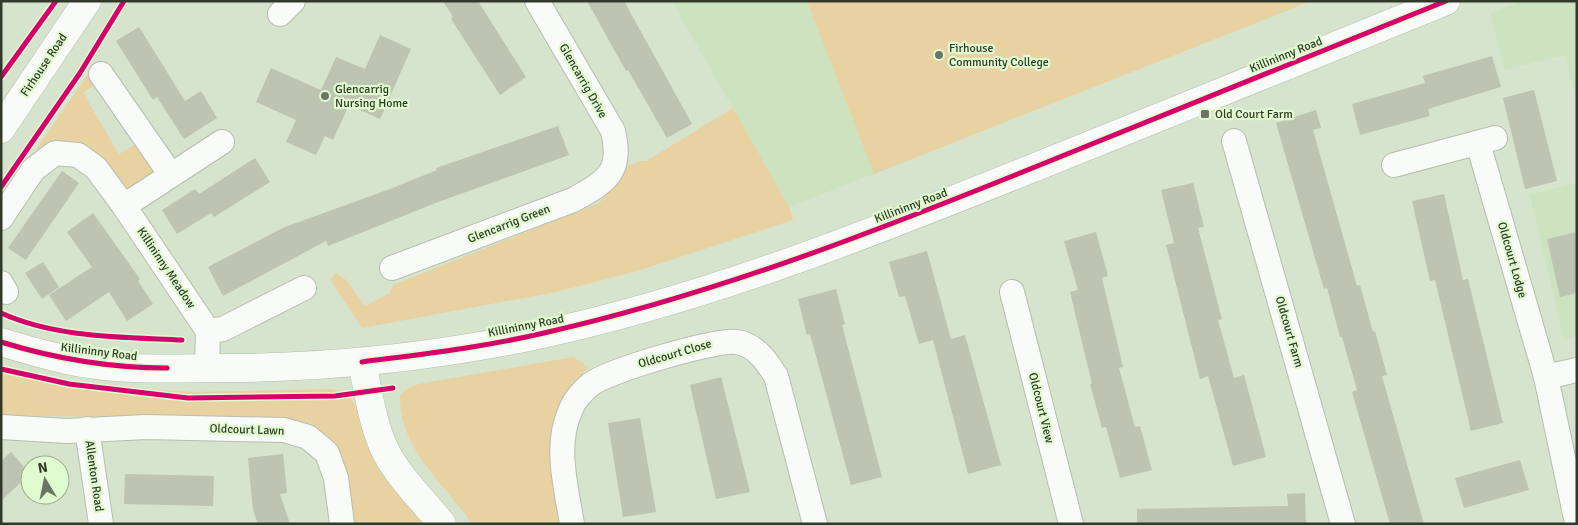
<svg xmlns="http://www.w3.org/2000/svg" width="1578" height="525" font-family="Signika,sans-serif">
<rect width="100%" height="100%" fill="#d6e3cd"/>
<g fill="#cde2be">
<polygon points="672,1 1311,1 789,207"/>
<polygon points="1522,1 1577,1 1577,102 1565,55 1505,70 1490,13"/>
<polygon points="1577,183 1577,336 1564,340 1530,195"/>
</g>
<g fill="#e9d2a1">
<polygon points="807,1 1311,1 874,174"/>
<path d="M89 73 96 84 83 93 119 154 136 144 153 172C149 180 130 193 121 186 115 181 110 171 105 164 86 138 62 138 35 151Z"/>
<polygon points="733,108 789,207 793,220 637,271 556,292 362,328 330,280 336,273 345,279 365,306 390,293 393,285 599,203 624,174 624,167 640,161 646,161"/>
<path d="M573 357 589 367C535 418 550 459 563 524H472C444 482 399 450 400 395L406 389 419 384Z"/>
<path d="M1 371 65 385 93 387 195 392 332 389 349 395 425 524H350C347 509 341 457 335 446 326 431 308 425 292 421L1 415Z"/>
</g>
<g fill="#bdc4b2">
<polygon points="443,1 478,1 526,77 500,95 451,19 453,17"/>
<polygon points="587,1 624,1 692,124 667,138 628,70 626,71"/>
<polygon points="139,27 185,101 201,91 217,118 184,139 157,97 153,100 116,41"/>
<polygon points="380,35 411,49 380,119 349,105 333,140 325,136 316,155 286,142 296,120 256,102 271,68 321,90 336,57 365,69"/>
<polygon points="1492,56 1501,87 1428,109 1430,116 1360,135 1352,104 1425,83 1423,76"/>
<polygon points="1534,90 1557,181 1525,189 1503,98"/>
<polygon points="1316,110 1321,128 1313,130 1357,286 1360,285 1373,332 1375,331 1387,375 1382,376 1424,524 1390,524 1352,392 1357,390 1342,337 1340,337 1327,288 1324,289 1276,123"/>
<polygon points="558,126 569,155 438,202 328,246 326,241 223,296 208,267 285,227 390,189 437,170 436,168"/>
<polygon points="255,158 270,182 214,217 211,213 177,234 162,210 195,189 199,194"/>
<polygon points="62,171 79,183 26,260 8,248"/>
<polygon points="1193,183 1204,227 1198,228 1222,319 1218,320 1234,378 1244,375 1266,457 1233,466 1208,376 1200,379 1166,245 1174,243 1161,190"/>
<polygon points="1444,194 1463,280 1468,279 1503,423 1471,431 1435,280 1430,281 1412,201"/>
<polygon points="93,213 140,279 138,281 153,304 127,321 109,292 66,321 49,295 92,267 67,232"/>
<polygon points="1096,232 1108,276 1102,278 1123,367 1119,368 1135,427 1140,426 1152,470 1120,478 1106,427 1102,428 1090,384 1092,384 1070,292 1078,290 1064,241"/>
<polygon points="1577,232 1577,293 1560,297 1547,239"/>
<polygon points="927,251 951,339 965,335 1001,465 968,474 933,340 919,344 905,296 899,297 889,262"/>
<polygon points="43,262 59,287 42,299 25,273"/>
<polygon points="836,289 845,324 842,325 882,477 851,485 810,334 807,335 798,299"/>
<polygon points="721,377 750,492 716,499 690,385"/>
<polygon points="640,418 656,512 623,517 608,423"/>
<polygon points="11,452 30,474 1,501 1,461"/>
<polygon points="283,454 287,493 280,494 290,524 258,524 253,510 248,458"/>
<polygon points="1520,460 1529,490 1464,508 1455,478"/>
<polygon points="125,474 214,476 213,506 124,504"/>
<polygon points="1305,493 1306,524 1137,524 1137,509 1288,506 1287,494"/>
</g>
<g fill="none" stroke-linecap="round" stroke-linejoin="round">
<defs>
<g id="street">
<polyline points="280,14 293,1"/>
<polyline points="101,74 171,175"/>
<polyline points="1234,141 1343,524"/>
<polyline points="1478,143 1546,377 1577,523"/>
<polyline points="1394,165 1495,138"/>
<polyline points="124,206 222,142"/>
<polyline points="1,218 33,170 55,153 78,155 96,168 124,206 208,331 207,368"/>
<path d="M392 268 573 200C607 181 623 172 613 131L537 1"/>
<polyline points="1,283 6,292"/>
<polyline points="1012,292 1071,524"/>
<polyline points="208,331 223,329 304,288"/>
<polyline points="1546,377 1577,370"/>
<polyline points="1,427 67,431 146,427 284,430 308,437 327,453 336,478 342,524"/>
<polyline points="87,429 101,524"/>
<path d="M572 524C566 486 554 445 571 409 574 401 583 390 590 385 606 371 716 339 737 342 756 345 767 362 776 376L815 524"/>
</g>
<g id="secondary">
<polyline points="1,129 87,1"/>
<path d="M1 342C23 349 45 355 67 360 121 372 179 368 234 368 337 367 441 356 542 334 713 297 876 231 1038 166 1174 111 1310 57 1446 1"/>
<path d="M362 362C368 391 372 421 384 448 397 476 423 500 442 524"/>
</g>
</defs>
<use href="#street" stroke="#b5bfae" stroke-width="26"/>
<use href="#secondary" stroke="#b5bfae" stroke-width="29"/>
<use href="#street" stroke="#f9fbf8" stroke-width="24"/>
<use href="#secondary" stroke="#f9fbf8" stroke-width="28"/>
<defs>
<g id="cycleway">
<polyline points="1,77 56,1"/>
<polyline points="1,187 80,73 124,1"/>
<path d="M1 313C56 338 123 337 182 340"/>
<path d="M1 342C56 359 110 368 167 368"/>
<path d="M362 362C423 354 485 347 544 333 713 295 874 232 1035 167 1172 112 1309 57 1446 1"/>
<polyline points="1,369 69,384 188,398 335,396 393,388"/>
</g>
</defs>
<use href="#cycleway" stroke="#e1fbd0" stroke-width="8"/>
<use href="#cycleway" stroke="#d6006c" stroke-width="5"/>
</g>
<g fill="#6b7563" stroke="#e1fbd0" stroke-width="2">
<circle cx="939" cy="55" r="5"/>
<circle cx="325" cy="96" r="5"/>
<rect x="1200" y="109" width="10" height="10" rx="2.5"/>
</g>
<g text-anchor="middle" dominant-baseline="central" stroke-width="4.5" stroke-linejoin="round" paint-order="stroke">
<g font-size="12" fill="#313a2a" stroke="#e1fbd0" text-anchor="start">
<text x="949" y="48">Firhouse<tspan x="949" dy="14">Community College</tspan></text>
<text x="335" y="89">Glencarrig<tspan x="335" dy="14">Nursing Home</tspan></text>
<text x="1215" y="114">Old Court Farm</text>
</g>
<g font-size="12" fill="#313a2a" stroke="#e1fbd0">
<text transform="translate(1286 55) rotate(-22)">Killininny Road</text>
<text transform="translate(44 65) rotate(-56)">Firhouse Road</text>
<text transform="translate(583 81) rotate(60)">Glencarrig Drive</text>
<text transform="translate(911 206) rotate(-21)">Killininny Road</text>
<text transform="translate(509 224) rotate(-21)">Glencarrig Green</text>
<text transform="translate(1512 260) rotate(74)">Oldcourt Lodge</text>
<text transform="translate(166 268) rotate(56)">Killininny Meadow</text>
<text transform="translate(526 326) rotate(-11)">Killininny Road</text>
<text transform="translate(1289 332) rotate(74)">Oldcourt Farm</text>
<text transform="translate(99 352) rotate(7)">Killininny Road</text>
<text transform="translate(675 354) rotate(-16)">Oldcourt Close</text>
<text transform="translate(1041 408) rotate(76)">Oldcourt View</text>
<text transform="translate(247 430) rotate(2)">Oldcourt Lawn</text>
<text transform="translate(94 476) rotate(82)">Allenton Road</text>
</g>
</g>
<rect width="1578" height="525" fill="none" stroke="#313a2a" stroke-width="5"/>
<g transform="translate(45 480) rotate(350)"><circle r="24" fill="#e1fbd0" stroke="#9bae8e"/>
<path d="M0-4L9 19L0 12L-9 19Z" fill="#6b7563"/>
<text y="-8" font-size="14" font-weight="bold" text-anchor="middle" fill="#313a2a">N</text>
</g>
</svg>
